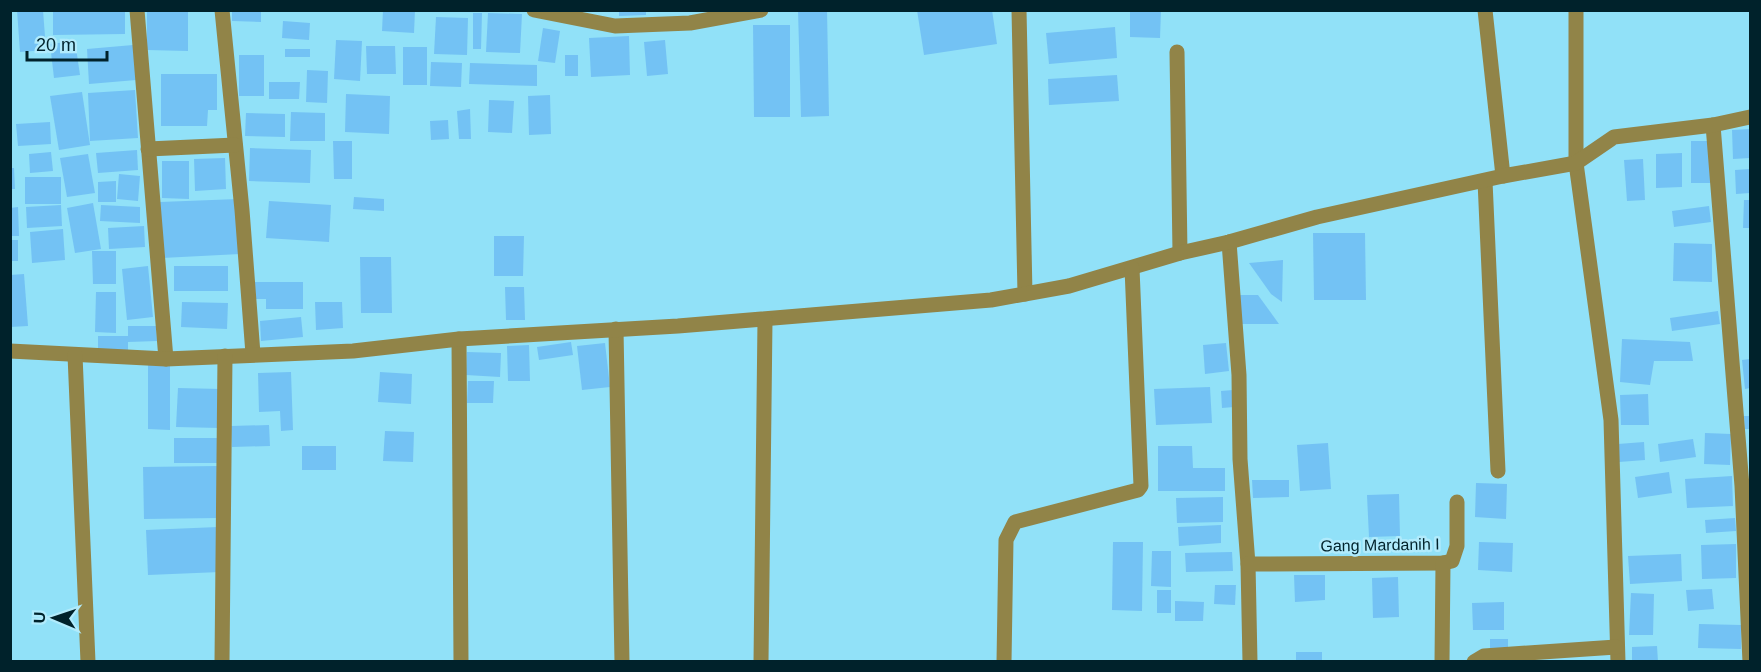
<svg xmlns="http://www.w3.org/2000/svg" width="1761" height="672" font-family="Helvetica,sans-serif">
<rect width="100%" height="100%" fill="#91e1f8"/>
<g fill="#73c2f4">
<polygon points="17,10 43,10 46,50 20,52"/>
<polygon points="53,10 125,10 125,34 53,35"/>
<polygon points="147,10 188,10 188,51 147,50"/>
<polygon points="232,10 261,10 261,22 232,21"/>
<polygon points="383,10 415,10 414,33 382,31"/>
<polygon points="619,10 646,10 646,15 619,16"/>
<polygon points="798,10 827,10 829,116 801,117"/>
<polygon points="917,10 992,10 997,44 924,55"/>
<polygon points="1130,10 1161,10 1160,38 1130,37"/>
<polygon points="473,13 482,13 481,49 473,49"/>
<polygon points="488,13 522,14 520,53 486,52"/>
<polygon points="436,17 468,18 467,55 434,54"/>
<polygon points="283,21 310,23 309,40 282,38"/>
<polygon points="753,25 790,25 790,117 754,117"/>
<polygon points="1115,27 1117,58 1049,64 1046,33"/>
<polygon points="543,28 560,31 555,63 538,61"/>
<polygon points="629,36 630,75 591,77 589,38"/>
<polygon points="336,40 362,41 360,81 334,79"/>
<polygon points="665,40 668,74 647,76 644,42"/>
<polygon points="75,41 80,75 54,78 50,44"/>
<polygon points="133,45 136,80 89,84 87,49"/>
<polygon points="366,46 395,46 396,74 367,74"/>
<rect x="403" y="47" width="24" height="38"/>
<rect x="285" y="49" width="25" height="8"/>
<rect x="239" y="55" width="25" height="41"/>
<rect x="565" y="55" width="13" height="21"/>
<polygon points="431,62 462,63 461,87 430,86"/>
<polygon points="470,63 537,65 537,86 469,84"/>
<polygon points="307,70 328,71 327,103 306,102"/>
<polygon points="161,74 217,74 217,110 208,110 207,126 161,126"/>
<polygon points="1117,75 1119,101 1049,105 1048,79"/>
<polygon points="269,82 300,82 299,99 269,99"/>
<polygon points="135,90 138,138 90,141 88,93"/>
<polygon points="82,92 90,145 59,150 50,96"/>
<polygon points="346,94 390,96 389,134 345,132"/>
<polygon points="550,95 551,134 529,135 528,96"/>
<polygon points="489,100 514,101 512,133 488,132"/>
<polygon points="470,109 471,139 459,139 457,111"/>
<polygon points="291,112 325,113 325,141 290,141"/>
<polygon points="246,113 285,114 285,137 245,136"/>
<polygon points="448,120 449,139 431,140 430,121"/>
<polygon points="50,122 51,144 18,146 16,124"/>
<polygon points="1750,129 1750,158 1733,159 1732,130"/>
<polygon points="333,141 352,141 352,179 334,179"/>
<rect x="1691" y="141" width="23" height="42"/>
<polygon points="250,148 311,150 310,183 249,181"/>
<polygon points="137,150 138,170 98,173 96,153"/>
<polygon points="51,152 53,171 30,173 29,154"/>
<polygon points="1682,153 1682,187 1656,188 1656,154"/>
<polygon points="88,154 95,193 67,197 60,158"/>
<polygon points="225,158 226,189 195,191 194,159"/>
<polygon points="1643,159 1645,200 1627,201 1624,160"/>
<polygon points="162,161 189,161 189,199 162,198"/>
<polygon points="10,168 14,168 15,189 10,189"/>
<polygon points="1750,169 1750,193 1736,194 1735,170"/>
<polygon points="119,174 140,176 138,201 117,199"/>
<rect x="25" y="177" width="36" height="27"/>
<polygon points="116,181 116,202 98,202 98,182"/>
<polygon points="354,197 384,199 384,211 353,209"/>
<polygon points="238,199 240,254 162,258 160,202"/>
<polygon points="1744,200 1750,200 1750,228 1743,228"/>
<polygon points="269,201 331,205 329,242 266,238"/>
<polygon points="93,203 101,249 75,253 67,208"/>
<polygon points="61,205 62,226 27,228 26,207"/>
<polygon points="101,205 140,207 140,223 100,221"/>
<polygon points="1709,206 1711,222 1674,227 1672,211"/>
<polygon points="18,207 19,236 10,236 10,208"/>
<polygon points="144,226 145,247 109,249 108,228"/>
<polygon points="63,229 65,260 32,263 30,232"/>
<polygon points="1313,233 1365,233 1366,300 1314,300"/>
<polygon points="494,236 524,236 523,276 494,276"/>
<rect x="10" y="240" width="8" height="21"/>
<polygon points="1674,243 1712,244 1712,282 1673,281"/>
<polygon points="92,251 116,251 116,284 93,284"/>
<polygon points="360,257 391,257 392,313 361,313"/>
<polygon points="1283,260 1282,302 1271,294 1249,263"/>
<polygon points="148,266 153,317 127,320 122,269"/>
<rect x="174" y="266" width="54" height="25"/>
<polygon points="24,274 28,326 10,327 10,275"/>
<polygon points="255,282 303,282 303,309 266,309 266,299 255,299"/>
<polygon points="505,287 524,287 525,320 506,320"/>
<polygon points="96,292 116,292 116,333 95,332"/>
<polygon points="1237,295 1258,295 1279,324 1239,324"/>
<polygon points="182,302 228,303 227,329 181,327"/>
<polygon points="315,302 342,302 343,328 316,330"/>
<polygon points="1718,311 1720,324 1672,331 1670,318"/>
<polygon points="301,317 303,337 261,341 260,321"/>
<polygon points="128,326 156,326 157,341 128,342 128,351 98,351 98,336 128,336"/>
<polygon points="1622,339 1690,342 1693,361 1654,361 1650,385 1620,382"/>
<polygon points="571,342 573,355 539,360 537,347"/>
<polygon points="605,343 610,387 582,390 577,346"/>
<polygon points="1226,343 1229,371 1205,374 1203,345"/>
<polygon points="529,345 530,381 508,381 507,346"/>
<polygon points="467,352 501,353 500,377 466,375"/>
<polygon points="1750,359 1750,388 1745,389 1742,360"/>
<polygon points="148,365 170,365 170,430 148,429"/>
<polygon points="291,372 293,430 281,431 280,411 259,412 258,373"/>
<polygon points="380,372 412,374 411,404 378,402"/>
<polygon points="468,381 494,381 493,403 467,403"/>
<polygon points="1210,387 1212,423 1156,425 1154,389"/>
<polygon points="178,388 221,389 220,428 176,427"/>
<polygon points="1233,390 1234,407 1222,408 1221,391"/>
<polygon points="1648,394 1649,425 1621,425 1620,395"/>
<polygon points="1744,416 1750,416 1750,429 1745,429"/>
<polygon points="269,425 270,446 232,447 231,426"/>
<polygon points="385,431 414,432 413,462 383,461"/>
<polygon points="1705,433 1731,434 1730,465 1704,464"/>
<rect x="174" y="438" width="47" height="25"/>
<polygon points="1693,439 1696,457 1660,462 1658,444"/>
<polygon points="1644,442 1645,460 1619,462 1618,444"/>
<polygon points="1328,443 1331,489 1300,491 1297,445"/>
<rect x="302" y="446" width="34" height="24"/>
<polygon points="1158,446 1192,446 1193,468 1225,468 1225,491 1158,491"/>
<polygon points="217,466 218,518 144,519 143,467"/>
<polygon points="1669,472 1672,493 1638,498 1635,477"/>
<polygon points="1732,476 1733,506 1687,508 1685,479"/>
<polygon points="1252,480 1289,480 1289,497 1253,498"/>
<polygon points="1476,483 1507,484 1506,519 1475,517"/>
<polygon points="1399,494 1400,536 1369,537 1367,495"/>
<polygon points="1223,497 1223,522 1177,523 1176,498"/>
<polygon points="1735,518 1736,531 1706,533 1705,520"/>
<polygon points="1221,525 1221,543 1179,546 1178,527"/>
<polygon points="218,527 220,572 148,575 146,530"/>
<polygon points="1113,542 1143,542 1142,611 1112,610"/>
<polygon points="1479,542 1513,543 1512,572 1478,570"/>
<polygon points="1736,544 1736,578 1702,579 1701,545"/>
<polygon points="1152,551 1171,551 1171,587 1151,586"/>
<polygon points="1232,552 1233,571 1186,572 1185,553"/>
<polygon points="1681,554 1682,581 1630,584 1628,556"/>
<polygon points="1294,575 1325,575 1325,600 1295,602"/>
<polygon points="1398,577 1399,617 1373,618 1372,578"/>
<polygon points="1215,585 1236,585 1235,605 1214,604"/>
<polygon points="1712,589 1714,609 1688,611 1686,590"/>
<rect x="1157" y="590" width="14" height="23"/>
<polygon points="1631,593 1654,594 1653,635 1629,635"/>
<polygon points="1175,601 1204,602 1203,621 1175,621"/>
<polygon points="1504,602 1504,630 1473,630 1472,603"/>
<polygon points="1699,624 1741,625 1741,649 1698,648"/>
<polygon points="1490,639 1508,639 1508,648 1490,649"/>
<polygon points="1657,646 1658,662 1632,662 1632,647"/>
<rect x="1296" y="652" width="26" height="10"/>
</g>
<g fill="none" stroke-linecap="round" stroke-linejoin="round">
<g stroke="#918448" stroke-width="15">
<polyline points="137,10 166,359"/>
<polyline points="222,10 242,210 253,354"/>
<polyline points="534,10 615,26 690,23 761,10"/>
<polyline points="1019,10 1025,294"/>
<polyline points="1485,10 1503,176"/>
<polyline points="1576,10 1576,163 1611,420 1618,662"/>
<polyline points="1177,52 1180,253"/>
<polyline points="1713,125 1742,486 1750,662"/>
<polyline points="148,149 235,145"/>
<polyline points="1485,181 1498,471"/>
<polyline points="1229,242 1239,375 1240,459 1248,564 1250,662"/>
<polyline points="616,329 622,662"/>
<polyline points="459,339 461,662"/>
<polyline points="10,351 166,359 353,351 459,339 678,326 991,300 1069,286 1180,253 1229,242 1317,217 1503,176 1576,163 1614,137 1713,125 1750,117"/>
<polyline points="75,355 88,662"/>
<polyline points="1248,564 1443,563 1452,561 1457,546 1457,502"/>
<polyline points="222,662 225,356"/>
<polyline points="761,662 765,320"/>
<polyline points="1004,662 1006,540 1015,522 1138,490 1141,486 1132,268"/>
<polyline points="1442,662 1443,563"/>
<polyline points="1474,662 1484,656 1616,647"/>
</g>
</g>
<g text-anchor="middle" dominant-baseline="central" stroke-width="5" stroke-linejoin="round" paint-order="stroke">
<g font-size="16" fill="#00222b" stroke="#b1ebfc">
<text transform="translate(1380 545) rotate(-1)">Gang Mardanih I</text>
</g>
</g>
<rect width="1761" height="672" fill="none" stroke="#00222b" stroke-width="24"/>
<g transform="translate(54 618) rotate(272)" stroke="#b1ebfc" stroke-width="4.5" paint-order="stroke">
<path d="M0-4.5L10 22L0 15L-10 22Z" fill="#00222b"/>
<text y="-9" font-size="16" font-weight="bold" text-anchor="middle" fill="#00222b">U</text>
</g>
<path d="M27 51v9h80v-9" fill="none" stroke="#00222b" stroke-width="3"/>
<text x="36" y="51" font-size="18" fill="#00222b" stroke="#b1ebfc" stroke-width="4.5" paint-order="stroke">20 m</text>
</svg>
